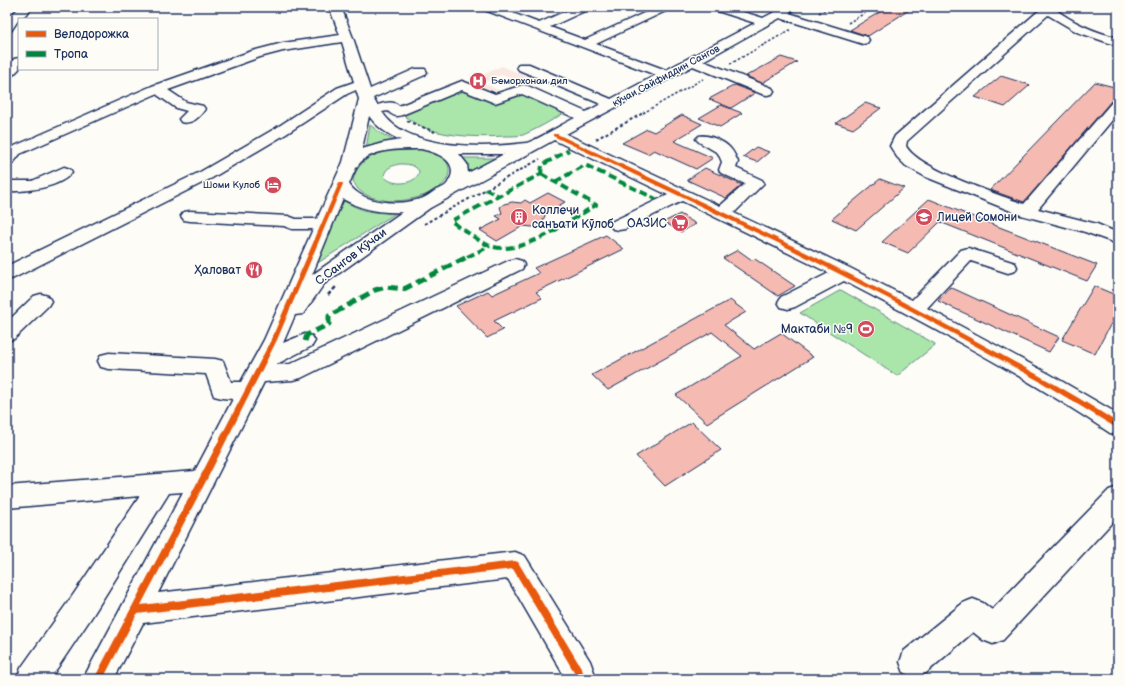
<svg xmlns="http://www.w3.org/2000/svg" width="1125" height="686" font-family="'Balsamiq Sans',sans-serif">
<rect width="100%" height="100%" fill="#fdfcf7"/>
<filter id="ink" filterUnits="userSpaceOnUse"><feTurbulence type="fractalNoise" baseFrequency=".025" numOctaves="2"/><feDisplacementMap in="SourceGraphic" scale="8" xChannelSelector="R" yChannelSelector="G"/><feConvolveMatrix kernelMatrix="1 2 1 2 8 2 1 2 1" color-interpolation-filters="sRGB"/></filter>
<g filter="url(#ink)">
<polygon fill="#fbe8e2" points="502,66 531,78 522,83 501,75 483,83 502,92 493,97 463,84"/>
<g fill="#aae5aa" stroke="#628a84" fill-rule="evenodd">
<path d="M461 89 496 101 519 92 564 113C551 121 537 129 523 135 518 136 511 136 505 136 475 138 425 137 403 114Z"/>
<polygon points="370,125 382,134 397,142 366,149"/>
<path d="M414 148C426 151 450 154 449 171 449 176 446 182 441 186 421 202 381 207 360 191 357 189 355 184 353 181 358 153 389 150 414 148ZM399 164C407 164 414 164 419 171 418 185 391 187 384 176 385 168 392 166 399 164Z"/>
<polygon points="462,158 497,158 467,173"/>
<path d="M344 201C363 212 373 213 396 213L313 266Z"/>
<polygon points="841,290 935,344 935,345 897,376 800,313"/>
</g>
<g fill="#f5bab1" stroke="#1b2f5e">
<polygon points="888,7 914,7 868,36 850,30"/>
<polygon points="781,57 797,62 762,83 746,76"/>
<polygon points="1001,76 1030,85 1005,107 975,97"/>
<polygon points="1095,82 1118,88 1118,99 1112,100 1024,202 990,190"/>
<polygon points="735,85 755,93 731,108 709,99"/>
<polygon points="865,103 881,108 853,129 836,123"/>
<polygon points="721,105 742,113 720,127 699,118"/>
<polygon points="682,115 702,124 674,141 713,158 696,169 654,150 648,154 622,143 647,129 654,132"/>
<polygon points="756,147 769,152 757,162 743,157"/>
<polygon points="705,168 742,185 726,198 687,180"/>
<polygon points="880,179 904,188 856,230 832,219"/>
<polygon points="548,193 565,202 546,213 542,223 539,225 532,227 523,226 497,241 480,230 501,219 496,216 502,213 500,207 504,204 512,202 521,203 525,200 530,203"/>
<polygon points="929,199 971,216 1097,265 1087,281 940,222 908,253 882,242"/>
<polygon points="680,214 696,224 681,232 664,222"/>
<polygon points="606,235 624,249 536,292 542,298 494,321 503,330 487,338 456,306 488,291 492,295 539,273 534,268"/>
<polygon points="738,250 752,260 755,259 795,286 778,296 723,258"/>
<polygon points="1094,286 1118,296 1118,310 1095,354 1062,340"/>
<polygon points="950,287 1059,337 1049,352 938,301"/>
<polygon points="730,300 746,312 724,325 754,349 781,333 813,357 707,423 676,395 742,356 712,332 608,390 592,375"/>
<polygon points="692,422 721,450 665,486 636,456"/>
</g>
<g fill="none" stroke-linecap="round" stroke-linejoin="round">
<defs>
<g id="minor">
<polygon points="20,7 33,7 21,19 19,19 11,31 7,32 7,19"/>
<path d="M329 7H341L353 38 370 89 415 69H425L427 72 425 75 373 98 377 105C385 103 393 100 399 106L462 81 495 94 523 85 528 86 586 112 601 104 519 70 517 67 519 64H529L611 99 656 75 482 9 480 7H496L539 23 575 7H591L589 9 550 27 585 40 657 7H672L670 9 596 44 666 70 755 23 711 9 709 7H727L763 18 784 7H798L789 13 867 37 869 40 867 43 863 44 780 18 703 61 772 88 774 91 772 94 767 95 762 94 693 66 566 134 720 206 745 184 721 173 719 170 722 162 718 153 699 142 696 139 699 136C708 134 724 141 730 148 734 152 736 158 738 162L736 168 762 180 764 183 734 213 852 269 912 300 961 250 968 248 1015 263 1017 267 1015 271 1008 273 971 261 927 308 1051 375 1118 414V435L1110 433C1025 376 934 328 844 281L795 307 788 309 781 307 778 302 781 297 829 273 682 201 625 229 619 230 613 229 610 225 613 221 668 195 554 140 430 208 324 284 303 314 295 315 283 343 305 334 312 336 315 341 312 346 275 365 290 364 508 261 515 259 522 261 524 265 522 269 301 378 293 380 264 382 158 593 515 552 525 556 590 661 594 672 591 679H566L508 579 143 623 114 679H83L183 492 169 493 93 615 50 679H17L21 668 73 595 140 496 7 508V486L195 471 233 399 222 398 214 396 206 374 109 369 101 367 98 361 101 355 109 353 215 359 223 361 231 382H241L264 340 313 229H292L284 226 190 221 184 220 181 216 184 212 190 211 288 216 296 219H317L343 162 359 99 356 90 347 94 286 134 212 178 14 278 7 280V266L200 172 276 128 337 88 354 82 342 42 283 51 260 57 168 90 186 102 203 106 205 109C200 117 191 125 181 122L179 119 187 111 176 108 156 94 20 154 13 163 7 165V151L10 148 152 86 252 51 283 43 340 35ZM462 90 495 103 522 94 575 118C566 122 532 143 526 143 486 148 407 151 382 112L388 111C393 116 396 117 402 115ZM369 116C377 127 388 135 401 140L383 143 362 149ZM421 149C435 152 459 160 450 179 449 180 448 183 447 184 445 187 439 189 436 190 431 193 426 198 420 199 399 206 362 204 349 184 352 178 354 170 359 164 372 148 402 149 421 149ZM459 154H504L468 173 467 164ZM343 199C362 210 381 213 402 212L312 275Z"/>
<path d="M1043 7H1056L1055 9C1073 23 1095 32 1118 38V46L1077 32 1048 15 907 141 906 146C918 169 997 194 1024 204L1113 101 1118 100V113L1038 209 1097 224 1118 233V244L1085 232 1021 215 926 177 906 166 897 157 890 146 895 136Z"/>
<polygon points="19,58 19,69 12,76 7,77 7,66 14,59"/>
<path d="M64 167 70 169 72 172C61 188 25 192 7 191V181H32Z"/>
<polygon points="41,294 48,296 51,301 48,306 14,339 7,341 7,322 34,296"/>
<polygon points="1118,487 1118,516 1003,640 993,644 983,640 973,632 926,673 915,677 904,673 900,662 904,651 963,603 973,599 983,603 992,610 1109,490"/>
</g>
</defs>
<use href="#minor" stroke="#1b2f5e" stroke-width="3"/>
<g stroke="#1b2f5e" stroke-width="1.5" stroke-dasharray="2.5 2" stroke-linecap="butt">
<polyline points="819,13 829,7"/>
<polyline points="848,23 875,7"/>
<polyline points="730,64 790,30"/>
<polyline points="643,113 703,79"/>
</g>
<g stroke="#1b2f5e" stroke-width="2" stroke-dasharray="3 2.5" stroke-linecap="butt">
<polyline points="407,121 435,132"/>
<polyline points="596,139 645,112"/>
<polyline points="424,224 540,159"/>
</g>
<polyline stroke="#1b2f5e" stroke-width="2.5" stroke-dasharray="4 3" stroke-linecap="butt" points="328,295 336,287"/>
<use href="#minor" fill="#fdfcf7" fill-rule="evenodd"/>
<g stroke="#00873e" stroke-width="4" stroke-dasharray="8 4" stroke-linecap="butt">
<path d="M541 174 596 205C568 221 523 257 490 246 481 243 460 227 451 221Z"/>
<polyline points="541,174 542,165 569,150"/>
<polyline points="555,182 585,165 656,199"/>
<polyline points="485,189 499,196"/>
<polyline points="467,257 490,246"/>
</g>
<polyline stroke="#00873e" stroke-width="5" stroke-dasharray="10 5" stroke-linecap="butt" points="305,341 307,335 329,324 329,316 375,290 386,287 404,289 469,256"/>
<defs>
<g id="cycleway">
<path d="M553 134H557C698 200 841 266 978 342 1025 368 1073 393 1118 423V429L1041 382 941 327 887 298 776 242 553 136Z"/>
<polygon points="339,183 343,183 343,184 277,340 205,483 141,605 515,561 518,562 582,669 583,672 582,675 579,676 576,675 513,569 137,614 103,679 94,679 199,479 271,340"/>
</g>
</defs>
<use href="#cycleway" stroke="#fdfcf7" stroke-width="2"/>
<use href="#cycleway" fill="#e8590c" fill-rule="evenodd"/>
</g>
</g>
<defs>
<symbol id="hospital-disc" viewBox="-11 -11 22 22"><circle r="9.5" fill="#d1495b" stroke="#fdfcf7"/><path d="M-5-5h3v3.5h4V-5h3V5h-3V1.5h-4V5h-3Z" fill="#fff"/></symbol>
<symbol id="hotel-disc" viewBox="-11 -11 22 22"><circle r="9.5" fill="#d1495b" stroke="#fdfcf7"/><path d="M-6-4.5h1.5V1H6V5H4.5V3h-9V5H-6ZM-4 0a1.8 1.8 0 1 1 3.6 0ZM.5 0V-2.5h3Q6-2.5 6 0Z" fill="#fff"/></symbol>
<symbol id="building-disc" viewBox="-11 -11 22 22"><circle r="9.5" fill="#d1495b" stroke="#fdfcf7"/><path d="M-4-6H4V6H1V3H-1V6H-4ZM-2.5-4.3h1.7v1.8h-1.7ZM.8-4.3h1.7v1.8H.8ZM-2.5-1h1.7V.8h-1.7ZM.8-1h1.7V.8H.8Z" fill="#fff"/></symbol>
<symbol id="school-disc" viewBox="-11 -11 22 22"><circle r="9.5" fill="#d1495b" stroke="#fdfcf7"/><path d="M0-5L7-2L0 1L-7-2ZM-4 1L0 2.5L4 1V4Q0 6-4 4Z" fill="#fff"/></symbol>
<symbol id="supermarket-disc" viewBox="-11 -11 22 22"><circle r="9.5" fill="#d1495b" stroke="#fdfcf7"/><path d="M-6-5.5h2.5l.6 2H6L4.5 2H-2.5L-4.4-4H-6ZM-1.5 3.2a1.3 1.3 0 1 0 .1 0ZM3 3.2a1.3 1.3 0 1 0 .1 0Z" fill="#fff"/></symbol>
<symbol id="restaurant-disc" viewBox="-11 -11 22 22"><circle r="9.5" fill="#d1495b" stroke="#fdfcf7"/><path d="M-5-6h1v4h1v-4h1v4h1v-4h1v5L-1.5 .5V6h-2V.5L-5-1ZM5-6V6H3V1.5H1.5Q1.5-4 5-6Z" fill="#fff"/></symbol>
<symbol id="stadium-disc" viewBox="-11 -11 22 22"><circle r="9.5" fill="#d1495b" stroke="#fdfcf7"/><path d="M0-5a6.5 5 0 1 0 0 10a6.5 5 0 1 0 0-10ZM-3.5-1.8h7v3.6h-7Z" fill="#fff"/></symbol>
</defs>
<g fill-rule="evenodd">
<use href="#hospital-disc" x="468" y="71" width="20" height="20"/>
<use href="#hotel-disc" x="263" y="175" width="20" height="20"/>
<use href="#building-disc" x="509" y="207" width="20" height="20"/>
<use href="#school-disc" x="914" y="207" width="20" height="20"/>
<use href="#supermarket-disc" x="670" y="213" width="20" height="20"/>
<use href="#restaurant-disc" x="244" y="260" width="20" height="20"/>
<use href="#stadium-disc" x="856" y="319" width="20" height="20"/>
</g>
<g text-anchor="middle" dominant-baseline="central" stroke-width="3" stroke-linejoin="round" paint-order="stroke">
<g font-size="10" fill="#1b2f5e" stroke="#fdfcf7">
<text transform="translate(666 76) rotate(-28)">кӯчаи Сайфиддин Сангов</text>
</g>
<g font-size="10" fill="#1b2f5e" stroke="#fdfcf7" text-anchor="start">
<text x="491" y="81">Беморхонаи дил</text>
<text x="260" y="185" text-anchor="end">Шоми Кулоб</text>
</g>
<g font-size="12" fill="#1b2f5e" stroke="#fdfcf7" text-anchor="end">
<text x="532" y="210" text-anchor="start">Коллеҷи<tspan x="532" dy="14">санъати Кӯлоб</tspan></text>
<text x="937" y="217" text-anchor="start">Лицей Сомони</text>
<text x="667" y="223">ОАЗИС</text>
<text x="241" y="270">Ҳаловат</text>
<text x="853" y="329">Мактаби №9</text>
</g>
<g font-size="12" fill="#1b2f5e" stroke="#fdfcf7">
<text transform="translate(351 257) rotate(-37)">С.Сангов Кӯчаи</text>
</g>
</g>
<rect width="1125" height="686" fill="none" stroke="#fdfcf7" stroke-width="24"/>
<rect x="12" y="12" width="1101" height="662" fill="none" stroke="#1b2f5e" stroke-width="1.5" filter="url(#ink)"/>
<rect x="18" y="18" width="140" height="52" fill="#fdfcf7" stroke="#a3aaba"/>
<rect x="26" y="31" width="20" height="6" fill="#e8590c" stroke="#a3aaba"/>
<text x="54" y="38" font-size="12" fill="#1b2f5e">Велодорожка</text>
<rect x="26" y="51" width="20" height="6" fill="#00873e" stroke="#a3aaba"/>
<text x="54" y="58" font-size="12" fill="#1b2f5e">Тропа</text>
</svg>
